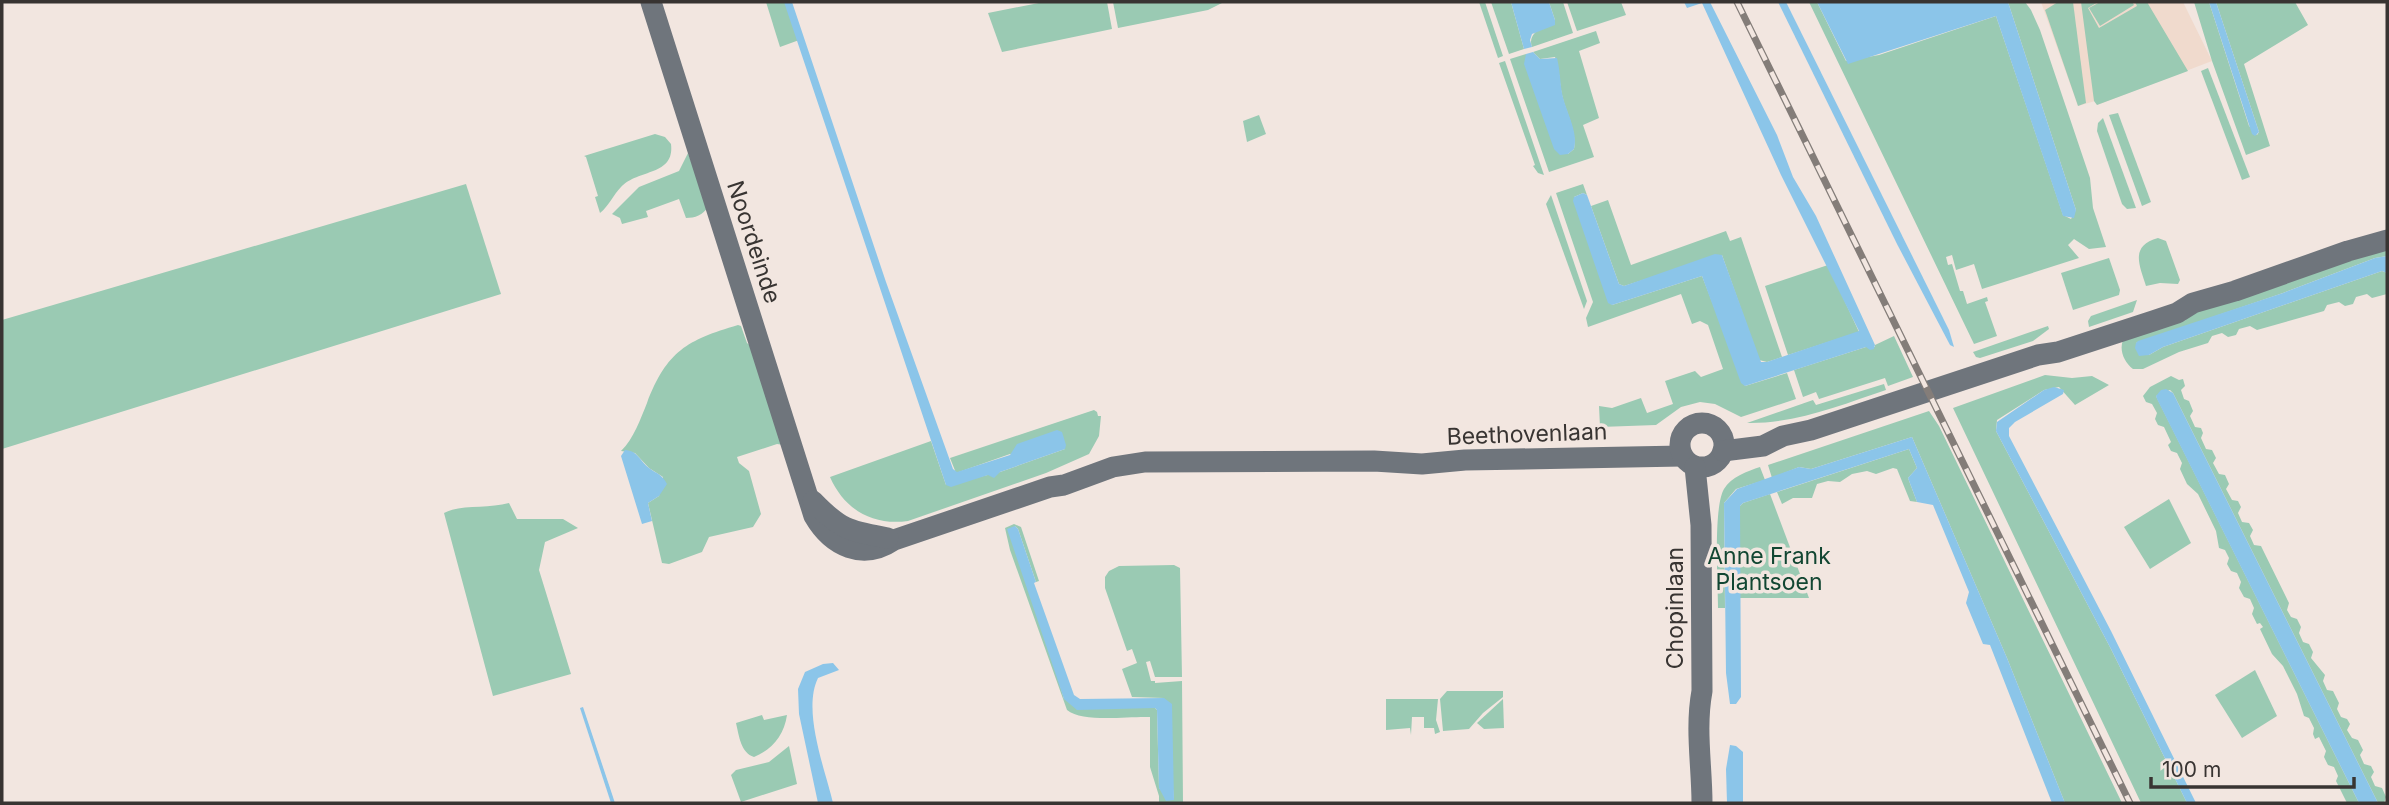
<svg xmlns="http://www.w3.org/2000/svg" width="2389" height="805" font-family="Inter,sans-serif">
<rect width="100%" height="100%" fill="#f2e6e0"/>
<polygon fill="#f0dacd" points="2041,2 2183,2 2212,61 2097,105 2095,101 2078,106"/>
<g fill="#9acab3">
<polygon points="766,2 789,2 802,39 780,47"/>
<polygon points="1044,2 1107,2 1112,29 1002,52 988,13"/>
<polygon points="1113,2 1221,2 1222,3 1208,10 1118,28"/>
<polygon points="1479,2 1485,2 1503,56 1498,58"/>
<polygon points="1491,2 1511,2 1524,49 1509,54"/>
<path d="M1549 2H1563L1573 33 1532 47C1527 32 1544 27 1555 20Z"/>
<polygon points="1567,2 1621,2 1626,15 1577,31"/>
<polygon points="1809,2 1817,2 1846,61 1879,55 1996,16 2063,215 2071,219 2076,210 2008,2 2025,2 2031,10 2040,30 2090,178 2093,208 2106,247 2089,249 2074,239 2068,245 2079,258 1982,289 1974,264 1956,270 1952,255 1946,257 1948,265 1952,264 1960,291 1963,291 1967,304 1987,297 1988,301 1985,302 1997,336 1974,344"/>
<polygon points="2058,2 2073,2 2086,103 2078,106 2045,10"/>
<polygon points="2081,2 2098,2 2088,8 2099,28 2137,6 2135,2 2147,2 2188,71 2097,105 2094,101"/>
<polygon points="2100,2 2132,2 2134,5 2100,26 2089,8"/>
<polygon points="2194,2 2209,2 2249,126 2257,135 2259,132 2216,2 2295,2 2308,25 2244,64 2270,146 2246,155 2212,61"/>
<path d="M1596 31 1600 43 1579 51 1599 118 1583 125 1594 157 1549 172 1510 59 1526 54 1568 154 1574 149C1577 131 1566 113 1562 95 1559 80 1560 71 1555 57L1540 59 1533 52Z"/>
<polygon points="1505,61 1544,175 1538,173 1533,166 1535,165 1499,63"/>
<polygon points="2208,68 2250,177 2242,180 2201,71"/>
<polygon points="2118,113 2151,202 2142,206 2109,115"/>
<polygon points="1259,115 1266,134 1247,142 1243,121"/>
<polygon points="2103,118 2136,208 2127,209 2122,204 2097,131 2098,123"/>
<path d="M655 134 665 137 671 144C675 176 638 169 621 187 613 195 609 206 600 213L595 197 598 196 586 157 584 156Z"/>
<path d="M688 153 708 207C703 215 695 218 686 218L679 199 646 211 648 217 622 224 620 218 612 214 639 187 679 171Z"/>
<polygon points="466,184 501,294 2,449 2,320"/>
<polygon points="1583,184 1587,195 1583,193 1574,197 1612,305 1702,276 1745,386 1787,373 1796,399 1741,417 1715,404 1700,402 1681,407 1656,425 1600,427 1599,406 1612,408 1641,398 1647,413 1673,404 1665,381 1695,371 1701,377 1723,369 1708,325 1700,321 1692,324 1681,294 1588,327 1586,318 1593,302 1556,193"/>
<polygon points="1551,195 1587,301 1584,309 1546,204"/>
<polygon points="1608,200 1631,265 1726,231 1730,241 1741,237 1782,357 1767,362 1759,360 1722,255 1624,286 1619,284 1591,206"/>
<path d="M2158 238 2166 241 2180 280 2178 284 2160 283 2146 286C2139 264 2130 246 2158 238Z"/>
<path d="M2387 247V256L2375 258 2283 293 2136 343 2149 355 2163 347 2382 271 2387 273V294L2372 298 2367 294 2356 297 2353 304 2345 306 2339 302 2327 305 2324 311 2257 330 2250 326 2239 329 2236 335 2228 337 2222 333 2212 336 2208 343 2179 352 2143 369H2133C2124 362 2119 350 2123 340L2186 320 2185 314Z"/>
<polygon points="2109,258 2120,290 2119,295 2073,310 2061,273"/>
<polygon points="1828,265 1859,332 1788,355 1765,286"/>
<polygon points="2137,300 2133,312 2089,327 2088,321 2091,316"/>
<path d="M738 325 741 326 747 343 752 347 784 445 777 444 737 457 739 463 749 471 761 514 753 527 709 537 702 552 669 564 662 563 648 503 659 496 663 477 649 468 635 453 621 451C634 438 640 420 647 403 667 351 687 340 738 325Z"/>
<polygon points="2048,326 2049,329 2033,341 1980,358 1976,357 1973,352"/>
<polygon points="1894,336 1913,377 1888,386 1885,378 1819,399 1816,392 1803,397 1794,370 1866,347 1875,347 1875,345"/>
<polygon points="2045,375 2072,378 2092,376 2109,385 2075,405 2059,387 2044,390 1997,420 1996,431 2111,649 2187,803 2141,803 1953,408"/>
<polygon points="2171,376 2179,380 2183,379 2185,386 2181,390 2184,399 2189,401 2193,411 2190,416 2195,427 2201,428 2203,433 2201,438 2206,449 2212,450 2216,458 2213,463 2219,474 2225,475 2229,484 2226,489 2232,500 2238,501 2241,507 2238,513 2242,522 2249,523 2253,530 2250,536 2254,545 2261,546 2289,603 2287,610 2291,617 2297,619 2301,627 2299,633 2303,642 2309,644 2313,652 2311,658 2325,675 2323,681 2327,690 2333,691 2339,703 2337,709 2341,717 2347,719 2350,724 2347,730 2352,738 2358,740 2363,750 2360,755 2364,764 2371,766 2374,772 2371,777 2375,786 2382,788 2386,797 2384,803 2378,803 2173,393 2170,390 2156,396 2359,803 2347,803 2336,781 2338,776 2334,767 2328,765 2324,757 2326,751 2319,737 2315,739 2313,734 2314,728 2309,718 2304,716 2297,694 2283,666 2272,654 2260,629 2263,627 2260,623 2257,624 2252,614 2254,608 2250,599 2244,597 2239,588 2241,582 2237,573 2231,571 2227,564 2229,558 2225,550 2219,548 2216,531 2198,494 2187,484 2180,469 2182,463 2177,453 2171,451 2168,445 2171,442 2164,427 2158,425 2155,419 2157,413 2152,404 2146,402 2143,396 2150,387"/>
<path d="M1884 384 1886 390C1841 405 1795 424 1747 423L1813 400 1816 405Z"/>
<path d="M1094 410 1097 412 1098 416H1101L1099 436 1089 454 1046 473 908 521C872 526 844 509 830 477L931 441 946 485 1000 472 1065 449 1010 454 956 473 950 458Z"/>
<polygon points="1929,411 1939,426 2122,803 2065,803 2007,658 1912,437 1811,469 1799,467 1772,478 1768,465"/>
<polygon points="1909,449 1917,468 1908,478 1917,502 1910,501 1897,469 1893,468 1876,474 1867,471 1852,474 1840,482 1828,481 1817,484 1812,498 1793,498 1782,504 1777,492"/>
<path d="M1760 467 1765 480 1736 489 1724 503 1725 608H1718C1718 583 1713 508 1724 489 1731 477 1748 471 1760 467Z"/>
<polygon points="1770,494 1809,598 1740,598 1740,506 1743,503"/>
<polygon points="2169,499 2191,543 2150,569 2124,527"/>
<path d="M509 503 517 519H563L578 528 545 542 539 570 571 674 493 696 444 513C461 504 488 509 509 503Z"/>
<path d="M1014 524 1021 527 1039 581 1036 582 1018 529 1015 526 1064 699 1155 708 1157 710 1159 788 1174 799 1164 698 1132 697 1122 669 1137 663 1132 649 1127 651 1105 588V577L1109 571 1119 566 1174 565 1180 568 1182 677H1155L1150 661 1146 662 1151 681H1155V683L1182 681 1183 803H1159V796L1150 767V717C1128 716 1083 723 1067 710L1010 550 1005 528Z"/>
<polygon points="2255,670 2277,716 2242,738 2215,695"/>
<polygon points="1447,691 1503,691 1503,697 1483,713 1469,729 1443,731 1440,699"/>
<polygon points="1386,699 1438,699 1436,720 1440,732 1435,734 1434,728 1424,728 1424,717 1412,717 1411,735 1410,728 1386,730"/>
<polygon points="1503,699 1504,728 1484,729 1477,723"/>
<path d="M762 715 764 720 787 715C784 735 773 749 754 757 741 753 739 736 736 723Z"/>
<polygon points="789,746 797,784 741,802 731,775 736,770 769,762"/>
</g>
<g fill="#8bc5e9">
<polygon points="784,2 792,2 886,282 953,469 957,472 1010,455 1017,444 1057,430 1062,432 1066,445 1065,449 1000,472 994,478 988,475 951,487 946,485"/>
<polygon points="1511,2 1549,2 1555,20 1555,25 1532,34 1530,40 1532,47 1524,49"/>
<polygon points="1684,2 1710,2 1777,135 1793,177 1816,216 1875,345 1874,349 1870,350 1866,347 1745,386 1741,383 1702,276 1612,305 1608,303 1573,201 1574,197 1583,193 1587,195 1591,206 1619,284 1624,286 1715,254 1722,255 1761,362 1767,362 1859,331 1781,175 1702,3 1687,8"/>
<polygon points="1778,2 1786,2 1949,330 1954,347 1950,345 1897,244"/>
<polygon points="1817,2 2008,2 2076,210 2074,218 2063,216 1996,16 1848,64"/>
<polygon points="2209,2 2216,2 2259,132 2255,136 2252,134"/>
<path d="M1533 52 1540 59 1557 58C1560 70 1560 81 1562 93 1565 110 1579 132 1574 149L1568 154 1560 155 1554 149 1524 64 1526 54Z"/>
<polygon points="2387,256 2387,273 2382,271 2163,347 2149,355 2139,356 2135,348 2136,343 2138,341 2283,293 2375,258"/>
<polygon points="2054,387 2064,390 2063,394 2015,422 2009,428 2009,436 2111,631 2196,803 2187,803 2111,649 1996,431 1997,422 2044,390"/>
<polygon points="2166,389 2173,393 2378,803 2359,803 2157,399 2156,396 2161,390"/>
<polygon points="1912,437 2007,658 2065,803 2052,803 1990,645 1983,644 1966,603 1969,592 1933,505 1917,502 1908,478 1917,468 1909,449 1743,503 1740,506 1741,697 1736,704 1730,704 1726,673 1724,503 1737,489 1799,467 1811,469"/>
<path d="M625 450C638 451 639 460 649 468 657 474 662 474 667 484L659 496 648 503 652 521 642 524 621 456Z"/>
<polygon points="1015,526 1018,529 1036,582 1034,583 1074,695 1080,699 1164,698 1172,704 1174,800 1166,801 1159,788 1157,710 1155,708 1077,710 1064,699 1007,529"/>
<path d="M833 663 839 670 818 678C802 711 825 769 833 803H818L799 714 798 689 805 672 823 664Z"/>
<polygon points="583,707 615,803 611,803 580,708"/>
<polygon points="1730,745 1736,746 1743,752 1743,803 1727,803 1726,769"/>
</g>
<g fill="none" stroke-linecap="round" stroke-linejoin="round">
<g stroke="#6f757c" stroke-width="21">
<path d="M651 2 814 516C832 547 863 561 894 540L1050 487 1064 485 1113 467 1145 462 1374 461 1422 464 1465 460 1682 456"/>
<circle cx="1702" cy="445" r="22"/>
<polyline points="1723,451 1763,446 1783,436 1811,430 2038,355 2058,352 2153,321 2177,313 2193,303 2235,291 2348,251 2387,240"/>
<path d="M1695 467 1701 525 1702 691C1695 729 1702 766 1702 803"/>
<path d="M813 501C842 531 850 531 888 538"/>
</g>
<defs>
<polyline id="rail" points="1737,2 2130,803"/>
</defs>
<use href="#rail" stroke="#847d79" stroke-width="7"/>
<use href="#rail" stroke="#f2e6e0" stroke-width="4.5" stroke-dasharray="13" stroke-linecap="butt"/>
</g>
<g text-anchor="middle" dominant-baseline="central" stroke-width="7" stroke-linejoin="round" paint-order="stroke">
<g font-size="23" fill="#383432" stroke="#f2e6e0">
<text transform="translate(754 242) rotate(72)">Noordeinde</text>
<text transform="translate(1527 434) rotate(-2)">Beethovenlaan</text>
<text transform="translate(1675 608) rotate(-90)">Chopinlaan</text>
</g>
<g font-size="23" fill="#124632" stroke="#f2e6e0">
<text x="1769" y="556">Anne Frank<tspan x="1769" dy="26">Plantsoen</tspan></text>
</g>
</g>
<rect width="2389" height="805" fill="none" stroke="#383432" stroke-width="7"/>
<path d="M2151 777v10h203v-10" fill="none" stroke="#383432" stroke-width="3.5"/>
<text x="2162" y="777" font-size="21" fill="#383432" stroke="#f2e6e0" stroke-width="5" paint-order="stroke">100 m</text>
</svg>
